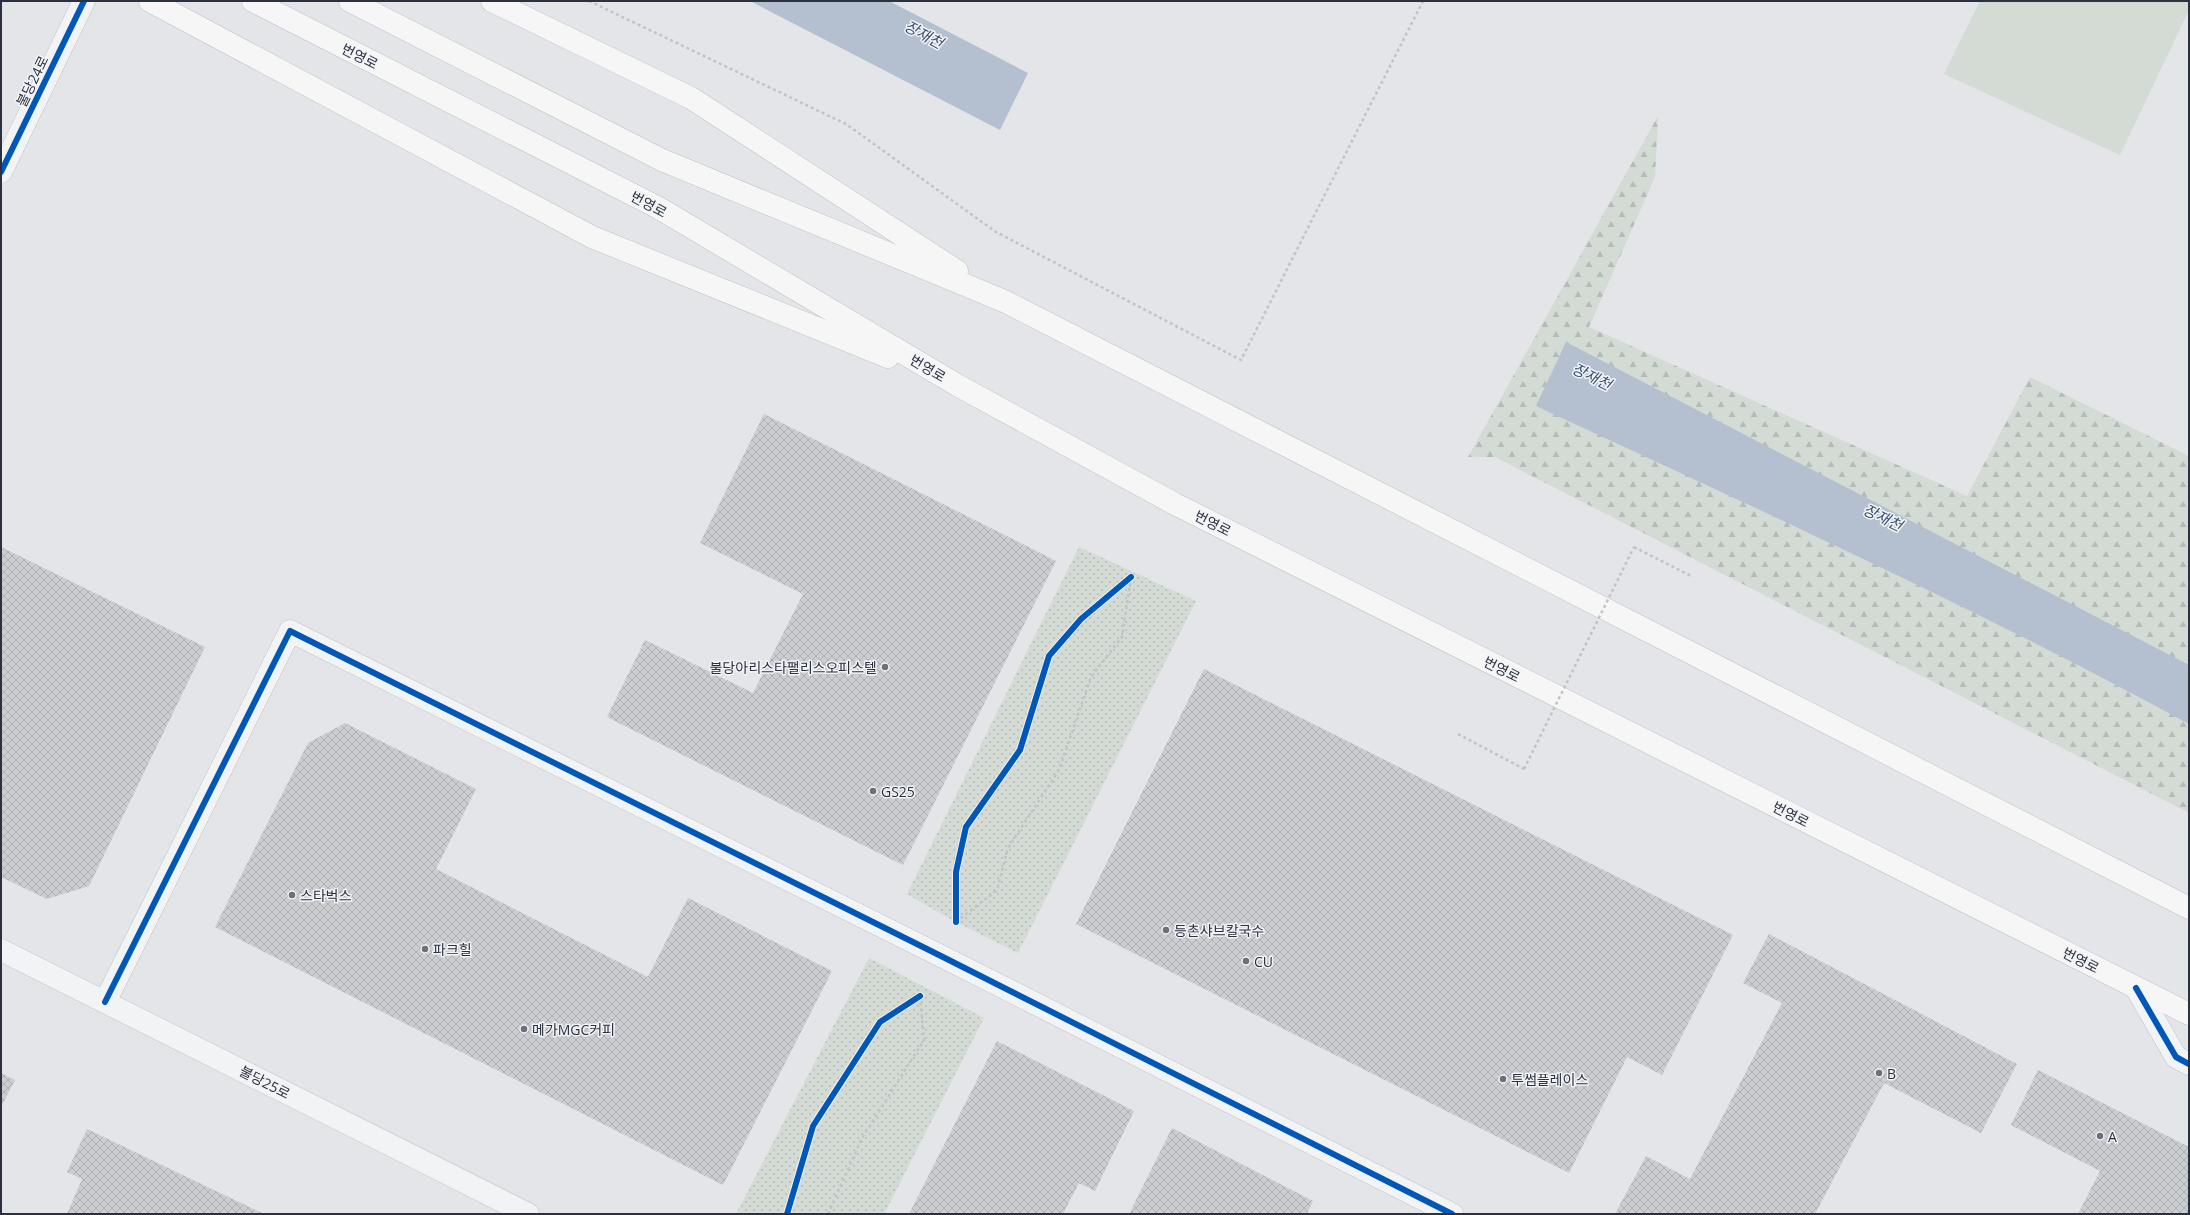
<svg xmlns="http://www.w3.org/2000/svg" width="2190" height="1215" font-family="'Open Sans','Noto Sans KR',sans-serif">
<defs>
<pattern id="forest-firs" width="22" height="20" patternUnits="userSpaceOnUse"><rect width="22" height="20" fill="#d3dbd4"/><path d="M5 1l3.5 6h-7zM16 11l3.5 6h-7z" fill="#b5bcb7"/></pattern>
<pattern id="park-dots" width="8" height="8" patternUnits="userSpaceOnUse"><rect width="8" height="8" fill="#d3dbd4"/><path d="M2 2h.1M6 6h.1" fill="none" stroke="#b5bcb7" stroke-width="1.8" stroke-linecap="round"/></pattern>
<pattern id="building-cross-hatch" width="8" height="8" patternUnits="userSpaceOnUse"><rect width="8" height="8" fill="#cbcdd0"/><path d="M0 0l8 8M0 8l8-8" fill="none" stroke="#aeb0b4"/></pattern>
</defs>
<rect width="100%" height="100%" fill="#e3e5e8"/>
<polygon fill="#d3dbd4" points="1980,1 2189,1 2189,10 2120,155 1944,74"/>
<polygon fill="url(#forest-firs)" points="1658,116 1655,177 1589,327 1967,496 2030,377 2189,456 2189,813 1495,457 1468,457"/>
<g fill="url(#park-dots)">
<polygon points="1079,547 1196,601 1018,953 956,922 907,894"/>
<polygon points="869,958 984,1018 884,1214 736,1214"/>
</g>
<g fill="#b4c0d0">
<polygon points="750,1 889,1 1028,73 1000,130"/>
<path d="M1566 342 2189 665V724C1976 608 1756 508 1536 406Z"/>
</g>
<g fill="url(#building-cross-hatch)">
<polygon points="764,414 1056,561 903,865 607,717 645,640 753,693 803,594 700,543"/>
<polygon points="1,547 205,647 89,886 47,899 1,877"/>
<polygon points="1204,669 1733,935 1662,1075 1627,1057 1569,1173 1076,924"/>
<polygon points="345,723 476,789 436,869 648,977 688,898 832,971 723,1185 215,927 308,743"/>
<polygon points="1769,934 2017,1064 1981,1133 1884,1083 1815,1214 1615,1214 1646,1156 1690,1179 1782,1003 1743,983"/>
<polygon points="997,1041 1134,1111 1095,1191 1079,1183 1063,1214 909,1214"/>
<polygon points="2038,1070 2189,1147 2189,1214 2078,1214 2100,1171 2011,1125"/>
<polygon points="1,1073 15,1080 1,1107"/>
<polygon points="1172,1128 1313,1201 1307,1214 1129,1214"/>
<polygon points="87,1129 264,1214 67,1214 82,1179 67,1172"/>
</g>
<g fill="none" stroke-linecap="round" stroke-linejoin="round">
<defs>
<polyline id="minor" points="105,1002 290,631 939,955 1452,1214"/>
<g id="tertiary">
<polyline points="1,172 84,1"/>
<polyline points="1,950 528,1214"/>
<polyline points="2136,988 2176,1057 2189,1064"/>
</g>
<g id="secondary">
<polyline points="150,1 592,237 888,357"/>
<polyline points="253,1 657,207 957,385 1173,503 2189,1014"/>
<polyline points="350,1 662,160 1004,301 2189,908"/>
<polyline points="492,1 691,98 957,271"/>
</g>
</defs>
<use href="#minor" stroke="#c1c3c6" stroke-width="23"/>
<use href="#tertiary" stroke="#c1c3c6" stroke-width="23"/>
<use href="#secondary" stroke="#c1c3c6" stroke-width="23"/>
<g stroke="#c2c3c7" stroke-width="2.5" stroke-dasharray="3 3" stroke-linecap="butt">
<polyline points="589,1 846,124 996,232 1241,360 1423,1"/>
<polyline points="1634,547 1693,577"/>
<polyline points="1458,734 1524,769"/>
<polyline points="956,922 997,890 1008,848 1059,770 1091,677 1122,637 1131,577"/>
<polyline points="828,1214 861,1140 924,1040 920,996"/>
</g>
<use href="#minor" stroke="#f2f3f4" stroke-width="22"/>
<use href="#tertiary" stroke="#f2f3f4" stroke-width="22"/>
<use href="#secondary" stroke="#f6f6f6" stroke-width="22"/>
<polyline stroke="#c2c3c7" stroke-width="2.5" stroke-dasharray="3 3" stroke-linecap="butt" points="1524,769 1634,547"/>
<defs>
<g id="cycleway">
<polyline points="1,172 84,1"/>
<polyline points="956,922 956,872 966,827 1020,750 1049,656 1081,619 1131,577"/>
<polyline points="2136,988 2176,1057 2189,1064"/>
<polyline points="105,1002 290,631 939,955 1452,1214"/>
<polyline points="787,1214 813,1126 880,1022 920,996"/>
</g>
</defs>
<use href="#cycleway" stroke="#f1f3f6" stroke-width="8"/>
<use href="#cycleway" stroke="#0057b8" stroke-width="6"/>
</g>
<g fill="#6b707a" stroke="#f1f3f6" stroke-width="1.5">
<circle cx="885" cy="667" r="4"/>
<circle cx="873" cy="791" r="4"/>
<circle cx="292" cy="895" r="4"/>
<circle cx="1166" cy="930" r="4"/>
<circle cx="425" cy="949" r="4"/>
<circle cx="1246" cy="961" r="4"/>
<circle cx="524" cy="1029" r="4"/>
<circle cx="1879" cy="1073" r="4"/>
<circle cx="1503" cy="1079" r="4"/>
<circle cx="2100" cy="1136" r="4"/>
</g>
<g text-anchor="middle" dominant-baseline="central" stroke-width="3" stroke-linejoin="round" paint-order="stroke">
<g font-size="14" fill="#2b313f" stroke="#f1f3f6">
<text transform="translate(360 56) rotate(27)">번영로</text>
<text transform="translate(32 81) rotate(-64)">불당24로</text>
<text transform="translate(649 204) rotate(28)">번영로</text>
<text transform="translate(928 368) rotate(31)">번영로</text>
<text transform="translate(1213 523) rotate(27)">번영로</text>
<text transform="translate(1502 669) rotate(27)">번영로</text>
<text transform="translate(1791 814) rotate(27)">번영로</text>
<text transform="translate(2081 960) rotate(27)">번영로</text>
<text transform="translate(265 1082) rotate(27)">불당25로</text>
</g>
<g font-size="14" fill="#2b313f" stroke="#f1f3f6" text-anchor="start">
<text x="877" y="667" text-anchor="end">불당아리스타팰리스오피스텔</text>
<text x="881" y="791">GS25</text>
<text x="300" y="895">스타벅스</text>
<text x="1174" y="930">등촌샤브칼국수</text>
<text x="433" y="949">파크힐</text>
<text x="1254" y="961">CU</text>
<text x="532" y="1029">메가MGC커피</text>
<text x="1887" y="1073">B</text>
<text x="1511" y="1079">투썸플레이스</text>
<text x="2108" y="1136">A</text>
</g>
<g font-size="15" font-style="italic" fill="#394e6f" stroke="#f1f3f6">
<text transform="translate(924 34) rotate(28)">장재천</text>
<text transform="translate(1592 376) rotate(26)">장재천</text>
<text transform="translate(1883 517) rotate(26)">장재천</text>
</g>
</g>
<rect width="2190" height="1215" fill="none" stroke="#2b313f" stroke-width="4"/>
</svg>
